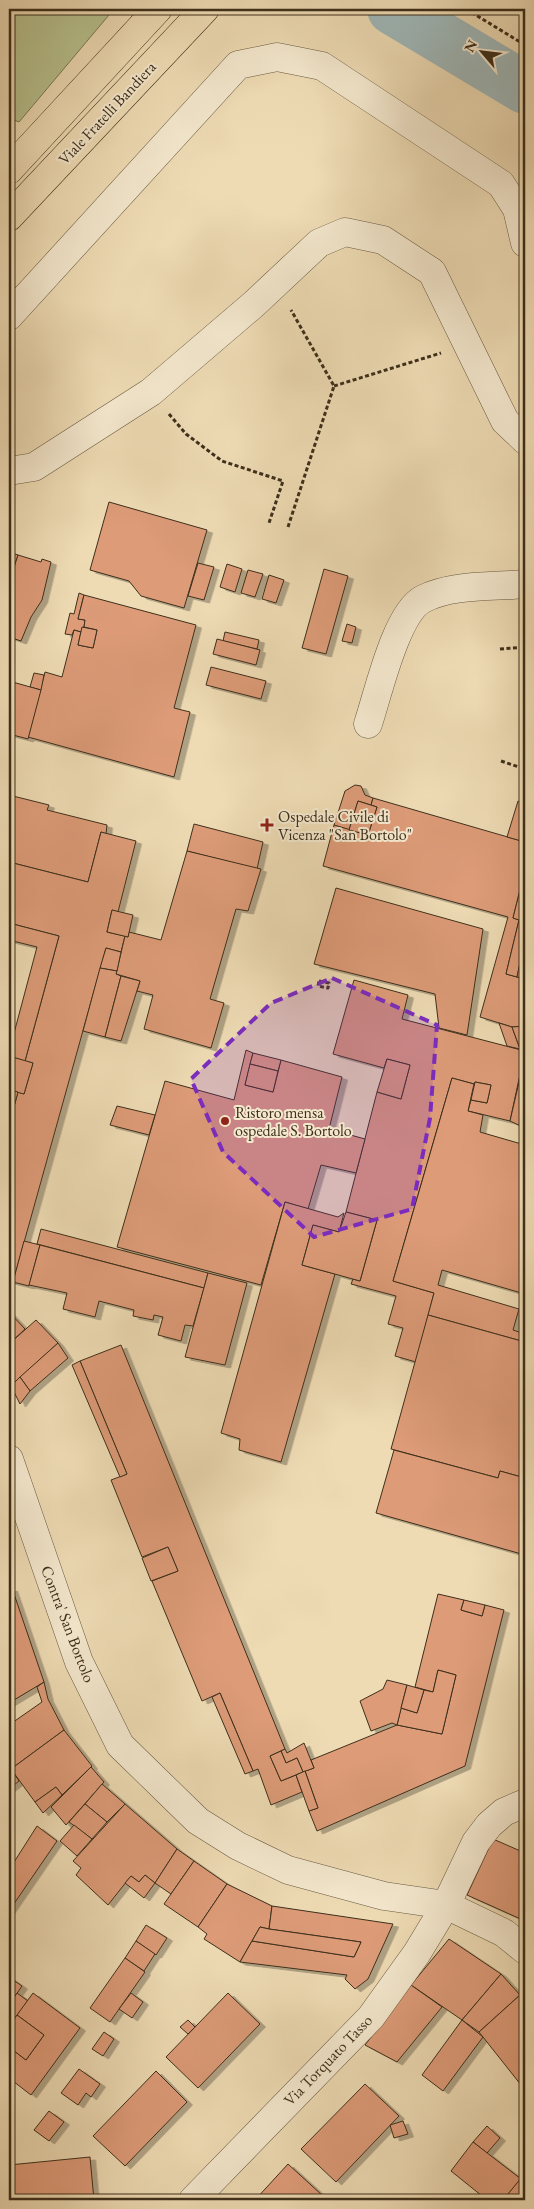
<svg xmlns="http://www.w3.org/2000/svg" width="534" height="2209" font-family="'EB Garamond',serif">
<defs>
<filter id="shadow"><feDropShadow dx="5.5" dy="3" stdDeviation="0" flood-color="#0004"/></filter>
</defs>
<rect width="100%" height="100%" fill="#eedbb4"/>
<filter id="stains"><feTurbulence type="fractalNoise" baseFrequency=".004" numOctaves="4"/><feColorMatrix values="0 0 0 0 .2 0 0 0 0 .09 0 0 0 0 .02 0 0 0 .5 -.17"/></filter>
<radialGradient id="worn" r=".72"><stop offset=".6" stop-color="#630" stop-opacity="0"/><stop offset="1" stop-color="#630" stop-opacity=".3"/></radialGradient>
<polygon fill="#b7c18e" stroke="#7a7854" points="9,9 114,9 19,122 9,118"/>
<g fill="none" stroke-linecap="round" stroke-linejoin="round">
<polyline stroke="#9fb8b9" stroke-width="52" points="393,9 525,88"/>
</g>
<g fill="#dd9b78" stroke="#3d2f1b" filter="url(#shadow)">
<polygon points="109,502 207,530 184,608 141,596 129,581 90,570"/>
<polygon points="9,552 18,555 9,583"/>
<polygon points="18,555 41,562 42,559 51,562 42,600 31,617 21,641 9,637 9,583"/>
<polygon points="198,563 214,567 204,600 188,596"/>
<polygon points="227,564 242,569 235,592 220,587"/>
<polygon points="324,569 348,576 326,654 302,648"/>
<polygon points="248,570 263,574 255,597 241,593"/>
<polygon points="269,575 284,580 276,603 262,599"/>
<polygon points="79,593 84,595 78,619 85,620 84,627 81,632 74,630 72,635 65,634 70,613 74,614"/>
<polygon points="84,595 196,625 174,708 190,712 174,777 28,737 45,672 62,677 74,630 81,632 78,645 93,648 97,630 84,627 85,620 78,619"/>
<polygon points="347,624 356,627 352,643 342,641"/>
<polygon points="82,627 97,630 93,648 78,645"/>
<polygon points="225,632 259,640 257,649 223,641"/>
<polygon points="217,639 260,650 256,665 213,654"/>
<polygon points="211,667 266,681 261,699 206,685"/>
<polygon points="34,673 44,675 41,690 30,687"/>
<polygon points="9,681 41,690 28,739 9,734"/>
<polygon points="355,785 361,786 365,795 373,798 371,805 358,801 349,830 334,825 345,791"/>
<polygon points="9,795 49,805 47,810 107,825 106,834 101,832 88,882 9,862"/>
<polygon points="373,798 525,842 525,879 523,878 513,918 519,920 506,974 525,979 525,1026 512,1027 480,1017 508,917 323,866 334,825 368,835 377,807 371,805"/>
<polygon points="358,801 377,807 368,835 349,830"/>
<polygon points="518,801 525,803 525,842 507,837"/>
<polygon points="194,824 263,842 257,869 187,851"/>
<polygon points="101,832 136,841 118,912 112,910 107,932 125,936 121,952 106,948 13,1282 9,1281 9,1125 18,1092 24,1094 33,1063 25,1061 59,936 9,923 9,862 88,882"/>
<polygon points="187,851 261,869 248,911 236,909 210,999 224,1003 211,1048 144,1029 153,995 137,991 140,981 116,974 125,936 128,937 129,932 161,940"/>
<polygon points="523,878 525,879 525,942 517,977 506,974 519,920 513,918"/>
<polygon points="336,888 483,929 467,1035 439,1028 435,994 314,964"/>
<polygon points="112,910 133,915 128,937 107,932"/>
<polygon points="9,923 59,936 25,1061 9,1056 9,1052 37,947 9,940"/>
<polygon points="524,942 525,942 525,979 517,977"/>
<polygon points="106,948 121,952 117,971 100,968"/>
<polygon points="100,968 117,971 116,974 121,976 105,1037 83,1031"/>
<polygon points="121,976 140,981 121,1041 105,1037"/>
<polygon points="354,980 408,995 402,1019 525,1051 510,1121 468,1111 471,1100 487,1103 491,1085 475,1082 474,1084 452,1078 393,1281 434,1293 416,1362 395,1356 403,1328 388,1324 396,1296 351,1284 353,1279 360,1281 377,1220 346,1212 377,1092 401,1099 410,1065 387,1059 384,1068 333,1054"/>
<polygon points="499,1023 512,1027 520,1049 507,1046"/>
<polygon points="525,1026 525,1051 520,1049 512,1027"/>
<polygon points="246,1050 253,1053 245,1085 273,1092 281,1060 342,1077 329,1129 365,1139 356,1173 321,1165 308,1209 285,1202 261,1285 117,1247 165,1081 234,1100"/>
<polygon points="253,1053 281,1060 278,1071 250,1064"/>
<polygon points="9,1056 33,1063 24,1094 9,1090"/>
<polygon points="525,1056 525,1128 510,1121"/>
<polygon points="387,1059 410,1065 401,1099 377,1092"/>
<polygon points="250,1064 278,1071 273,1092 245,1085"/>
<polygon points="452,1078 474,1084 468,1111 483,1115 480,1132 525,1145 525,1294 442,1270 438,1285 519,1309 513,1330 525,1334 525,1342 428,1315 434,1293 393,1281"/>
<polygon points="475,1082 491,1085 487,1103 471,1100"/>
<polygon points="9,1090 18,1092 9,1125"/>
<polygon points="117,1106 155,1115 149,1135 110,1125"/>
<polygon points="285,1202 338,1217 344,1213 339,1232 313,1225 302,1265 335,1274 281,1462 239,1450 240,1439 221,1433"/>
<polygon points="346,1212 377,1220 360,1281 302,1265 313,1225 339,1232"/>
<polygon points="41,1229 208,1273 204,1288 37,1244"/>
<polygon points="24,1241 40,1245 29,1286 13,1282"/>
<polygon points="40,1245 204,1288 193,1326 185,1325 181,1341 158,1335 163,1317 154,1315 153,1320 133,1316 134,1310 99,1301 95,1317 63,1309 67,1293 29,1285"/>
<polygon points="208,1273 247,1283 225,1365 185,1357"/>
<polygon points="9,1312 25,1329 9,1344"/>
<polygon points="428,1315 525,1342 525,1486 523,1485 525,1478 500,1471 498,1478 391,1449"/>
<polygon points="36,1320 58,1343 11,1386 9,1380 9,1344"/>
<polygon points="58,1343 68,1358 30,1391 20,1377"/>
<polygon points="121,1345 285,1749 270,1756 281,1781 296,1775 302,1792 271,1805 258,1769 253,1771 220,1693 202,1701 152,1581 178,1571 168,1547 142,1557 111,1480 127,1474 80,1361"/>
<polygon points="80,1361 127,1474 120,1477 72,1365"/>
<polygon points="20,1377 30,1391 20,1404 11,1386"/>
<polygon points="394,1450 498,1478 500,1471 525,1478 523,1485 525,1486 525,1555 376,1513"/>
<polygon points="168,1547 178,1571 151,1581 142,1558"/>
<polygon points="12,1588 44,1682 9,1703 9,1589"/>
<polygon points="438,1594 464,1600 461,1610 482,1616 485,1605 504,1610 465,1766 317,1831 309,1811 318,1808 305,1771 314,1768 311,1760 397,1725 442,1734 456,1675 438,1670 433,1692 415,1687"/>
<polygon points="464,1600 485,1605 482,1616 461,1610"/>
<polygon points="438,1670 456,1675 442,1734 397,1725 401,1708 417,1713 424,1690 433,1692"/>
<polygon points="387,1680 407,1685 397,1725 392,1723 371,1731 360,1701 383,1689"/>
<polygon points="44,1682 48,1699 64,1730 11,1769 13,1772 9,1775 9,1725 42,1702 37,1687"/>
<polygon points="407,1685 424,1690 417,1713 401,1708"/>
<polygon points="220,1693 253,1771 245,1774 212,1697"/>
<polygon points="64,1730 92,1766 62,1795 56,1787 35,1802 11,1769"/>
<polygon points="304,1743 314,1768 303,1772 297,1758 286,1763 281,1751 285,1749 287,1753"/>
<polygon points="281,1751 286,1763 297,1758 303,1772 281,1781 270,1756"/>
<polygon points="91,1767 104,1782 66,1825 51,1807"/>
<polygon points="305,1771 318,1808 309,1811 296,1775"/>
<polygon points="13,1772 19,1781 9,1789 9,1775"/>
<polygon points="102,1784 125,1804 107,1822 85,1804"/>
<polygon points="56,1787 62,1795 43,1813 35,1802"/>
<polygon points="85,1804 107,1822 92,1839 69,1822"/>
<polygon points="125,1804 177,1849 155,1883 145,1875 139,1882 131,1876 108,1905 76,1875 81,1868 73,1861"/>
<polygon points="74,1825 92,1839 77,1856 60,1841"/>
<polygon points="37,1826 57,1841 9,1911 9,1870"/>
<polygon points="493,1839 525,1853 525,1921 467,1895"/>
<polygon points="177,1849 194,1861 171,1894 155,1883"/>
<polygon points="194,1861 227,1884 198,1927 164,1904"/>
<polygon points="145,1875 155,1883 144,1898 125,1883 131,1876 139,1882"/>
<polygon points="227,1884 272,1906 269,1929 260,1927 240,1962 204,1939 207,1934 198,1927"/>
<polygon points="272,1906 393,1924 368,1979 355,1989 345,1979 347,1975 240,1962 252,1941 354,1957 361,1942 269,1929"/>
<polygon points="146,1925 167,1938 156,1955 136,1941"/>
<polygon points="260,1927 269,1929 361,1942 354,1957 252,1941"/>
<polygon points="449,1939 501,1974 462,2020 411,1985"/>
<polygon points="136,1941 155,1954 144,1971 125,1958"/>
<polygon points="125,1958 145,1972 110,2022 90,2008"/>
<polygon points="501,1974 520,1995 479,2032 462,2020"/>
<polygon points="9,1977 22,1986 9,2005"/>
<polygon points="411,1985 442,2007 397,2062 365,2045"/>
<polygon points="17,1993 28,2001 9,2026 9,2005"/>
<polygon points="33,1993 80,2028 31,2095 9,2078 9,2047 26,2060 44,2035 17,2015"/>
<polygon points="131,1993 143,2002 132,2018 119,2009"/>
<polygon points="228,1993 260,2024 198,2088 166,2057"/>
<polygon points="520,1995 525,2001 525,2090 479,2032"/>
<polygon points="17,2015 44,2035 26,2060 9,2047 9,2027"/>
<polygon points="188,2020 195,2027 188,2034 180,2027"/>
<polygon points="462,2020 483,2037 443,2091 422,2075"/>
<polygon points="104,2032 114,2039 103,2056 92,2049"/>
<polygon points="79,2069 100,2084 91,2097 86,2093 78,2105 61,2093"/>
<polygon points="156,2071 187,2102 125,2166 93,2136"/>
<polygon points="365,2084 399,2116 336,2182 301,2149"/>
<polygon points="49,2111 64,2122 49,2141 34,2130"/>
<polygon points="403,2121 408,2134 394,2138 390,2125"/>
<polygon points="487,2126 500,2138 487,2153 473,2142"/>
<polygon points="473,2142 521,2179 503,2200 487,2200 451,2171"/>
<polygon points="90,2157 94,2200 9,2200 9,2165"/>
<polygon points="288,2164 323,2196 320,2200 255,2200"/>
<polygon points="522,2177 525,2180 525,2200 503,2200"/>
</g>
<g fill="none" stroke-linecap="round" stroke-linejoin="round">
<defs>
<g id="minor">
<polyline points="9,316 238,65 277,57 322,66 501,184 517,209 525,243"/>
<polyline points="9,471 34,467 151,392 254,304 319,243 345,232 383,240 432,272 505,421 525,440"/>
<path d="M368 724C378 694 396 613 423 599 452 584 493 587 525 584"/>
<polyline points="9,1459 79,1662 120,1745 198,1821 238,1846 288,1870 384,1896 446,1905 504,1933 525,1950"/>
<polyline points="193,2200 371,2017 417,1953 446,1905 476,1842 489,1825 504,1812 525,1803"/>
</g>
<g id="major">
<polyline points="9,170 158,9"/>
<polyline points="9,217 205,9"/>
</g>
</defs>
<use href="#minor" stroke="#695a41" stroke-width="29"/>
<use href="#major" stroke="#3d2f1b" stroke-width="29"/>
<g stroke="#3d2f1b" stroke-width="3" stroke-dasharray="4 2.5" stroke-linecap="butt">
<polyline points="466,9 525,45"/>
<polyline points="334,386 441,353"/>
<polyline points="169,414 186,434 222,461 283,481 269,523"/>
<polyline points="288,527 334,386 291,310"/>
<polyline points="500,649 525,647"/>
<polyline points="501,761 525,769"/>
<polygon points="319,981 329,983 328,988 318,986"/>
</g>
<use href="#minor" stroke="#f4e8ce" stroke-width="28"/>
<use href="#major" stroke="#eedbb4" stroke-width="28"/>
</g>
<path fill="#7b2cbf" fill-opacity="0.2" stroke="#7b2cbf" stroke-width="4" stroke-dasharray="10 6" stroke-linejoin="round" d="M332 978 437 1025 430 1118 412 1209 314 1237 223 1152 191 1079 271 1003Z"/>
<g fill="#8f2418" stroke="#f4e8ce" stroke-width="2">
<path d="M264.5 817.5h5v5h5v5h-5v5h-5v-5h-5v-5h5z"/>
<circle cx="225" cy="1121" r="5"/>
</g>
<g text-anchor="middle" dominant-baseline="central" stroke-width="4" stroke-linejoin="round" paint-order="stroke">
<g font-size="16" fill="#3d2f1b" stroke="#f4e8ce">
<text transform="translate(107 113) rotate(-47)">Viale Fratelli Bandiera</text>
<text transform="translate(68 1624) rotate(69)">Contra' San Bortolo</text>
<text transform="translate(328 2060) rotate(-46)">Via Torquato Tasso</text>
</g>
<g font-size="16" fill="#3d2f1b" stroke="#f4e8ce" text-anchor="start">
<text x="278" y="816">Ospedale Civile di<tspan x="278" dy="18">Vicenza "San Bortolo"</tspan></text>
<text x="235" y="1112">Ristoro mensa<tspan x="235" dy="18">ospedale S. Bortolo</tspan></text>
</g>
</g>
<rect width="534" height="2209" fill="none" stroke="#eedbb4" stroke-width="30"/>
<rect x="10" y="10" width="514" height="2189" fill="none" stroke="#3d2f1b" stroke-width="2.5"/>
<rect x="15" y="15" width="504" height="2179" fill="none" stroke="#3d2f1b"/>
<g transform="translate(482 52) rotate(298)" stroke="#f4e8ce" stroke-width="4" paint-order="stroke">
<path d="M0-4L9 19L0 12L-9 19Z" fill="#3d2f1b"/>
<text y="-8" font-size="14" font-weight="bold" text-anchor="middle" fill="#3d2f1b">N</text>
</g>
<rect width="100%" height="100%" filter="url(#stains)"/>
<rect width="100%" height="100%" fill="url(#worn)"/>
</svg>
